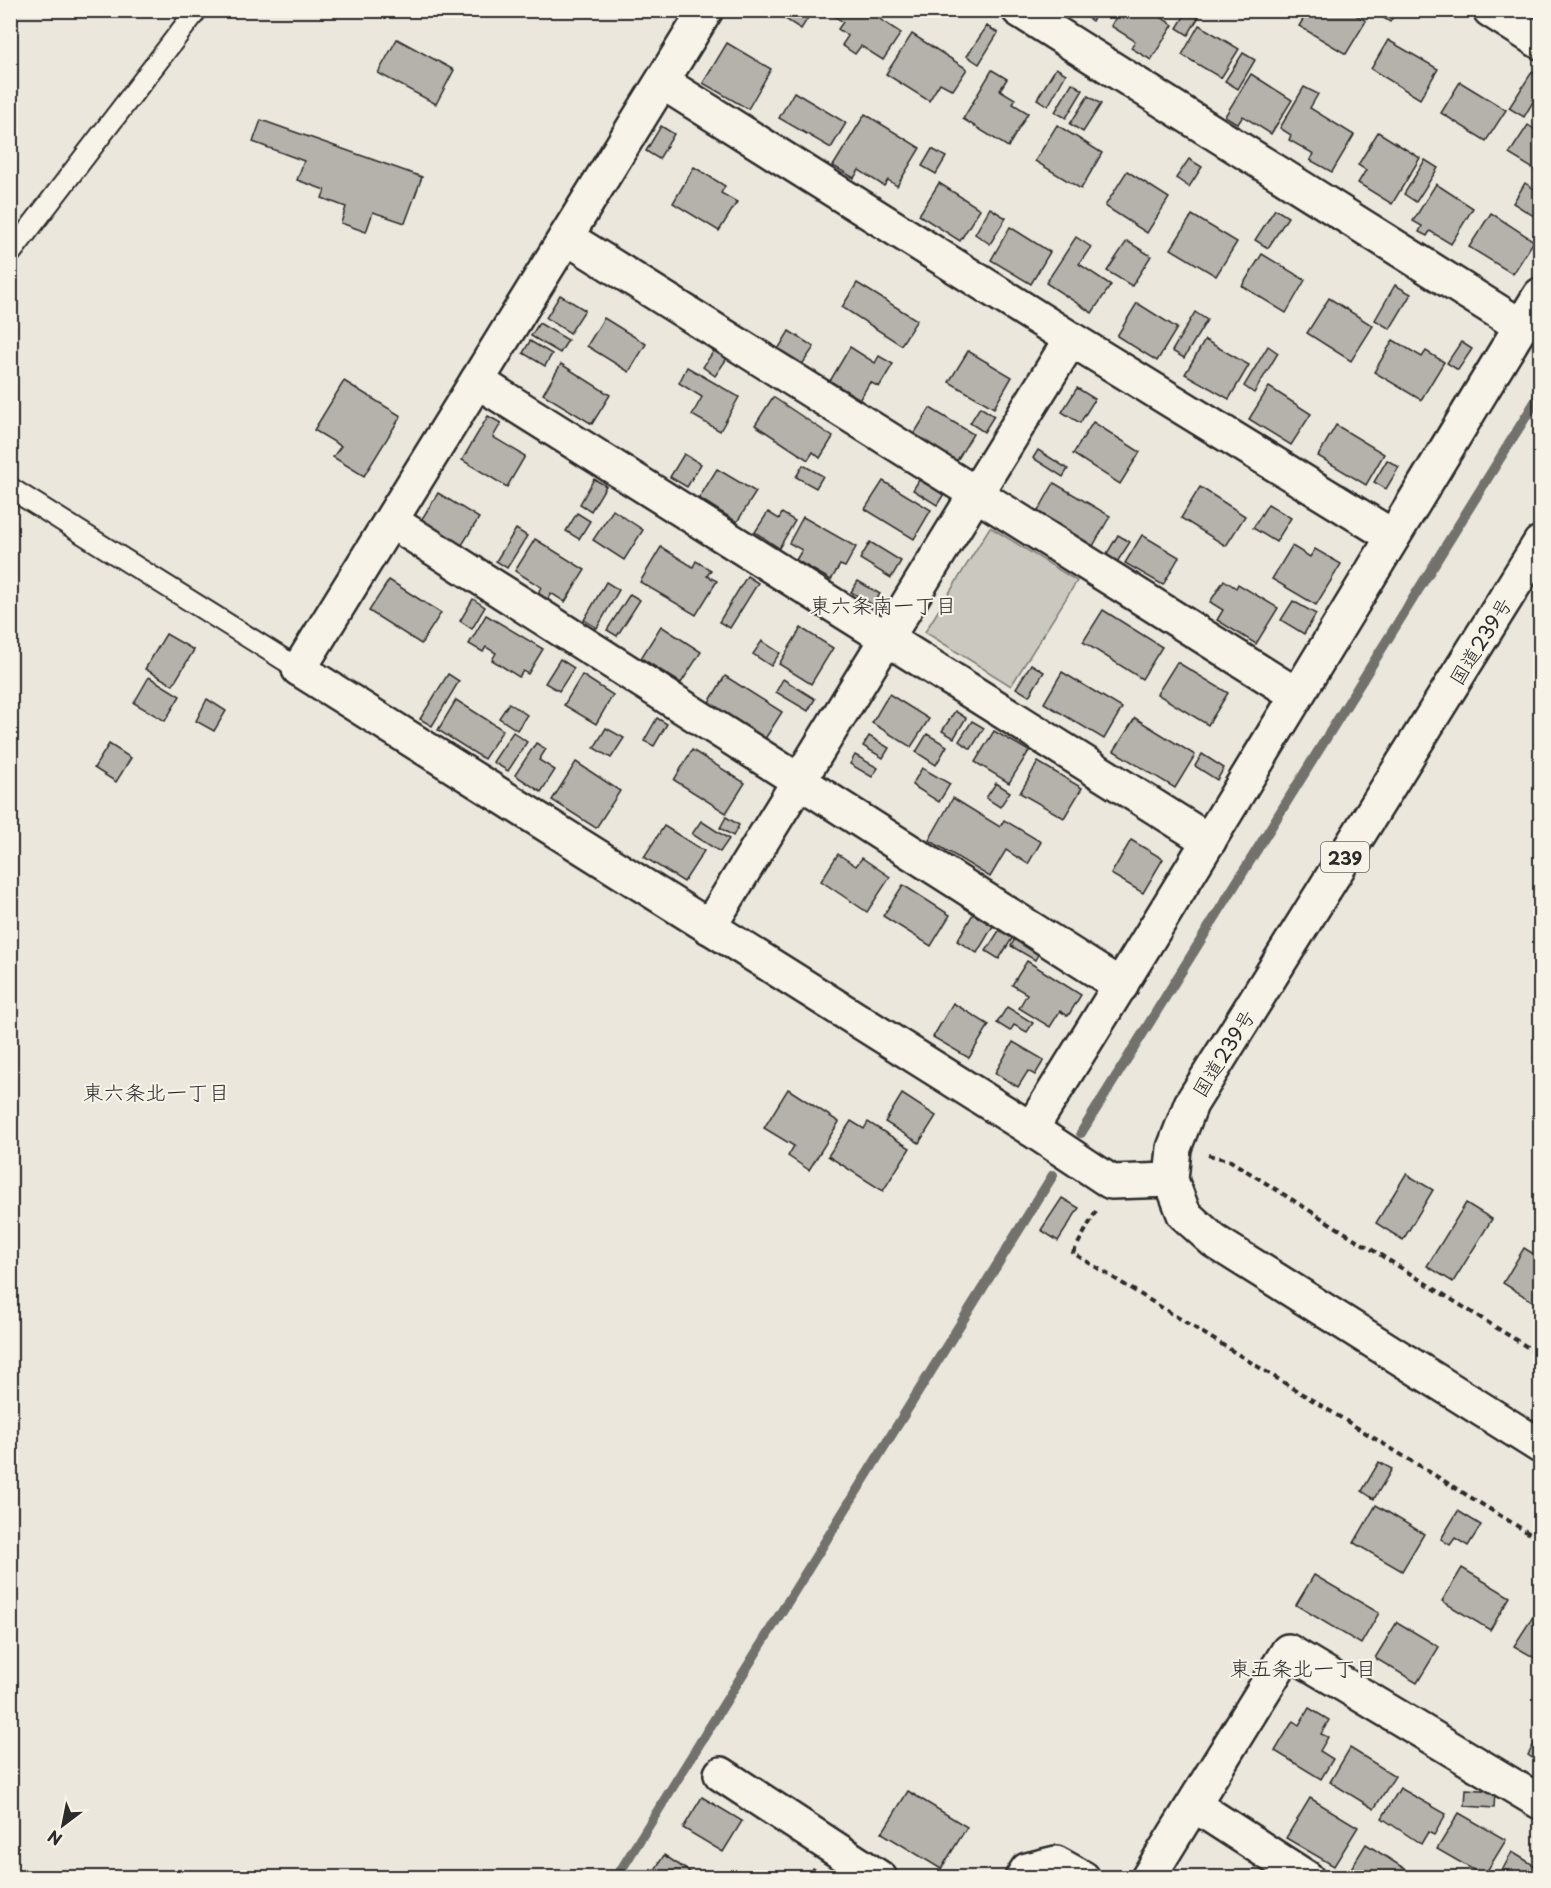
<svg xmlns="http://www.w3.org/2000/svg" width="1551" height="1888" font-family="'Playpen Sans','Klee One',sans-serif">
<rect width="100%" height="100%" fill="#ebe7dd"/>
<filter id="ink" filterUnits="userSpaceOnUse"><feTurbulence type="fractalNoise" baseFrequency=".0167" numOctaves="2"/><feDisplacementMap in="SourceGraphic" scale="12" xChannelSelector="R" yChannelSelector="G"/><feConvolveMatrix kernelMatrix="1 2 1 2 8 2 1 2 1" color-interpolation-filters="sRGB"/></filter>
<g filter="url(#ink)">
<polygon fill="#cbc8bf" stroke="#7b7a75" stroke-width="1.5" points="990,527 1077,581 1011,686 925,632"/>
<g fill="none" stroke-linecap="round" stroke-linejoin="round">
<g stroke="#72716c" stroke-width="10">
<polyline points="1081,1133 1540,394"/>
<polyline points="616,1878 1053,1175"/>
</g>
</g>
<g fill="#b5b2ab" stroke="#2b2b2b" stroke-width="1.5">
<polygon points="771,10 813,10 801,29"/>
<polygon points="834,10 866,10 901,33 883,60 861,46 855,54 842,45 848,36 838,29 843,22 831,14"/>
<polygon points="1076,10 1099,10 1092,21"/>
<polygon points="1120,10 1150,10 1173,25 1151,60 1131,48 1135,41 1111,26"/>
<polygon points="1188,10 1203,10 1188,35 1177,28"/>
<polygon points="1309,10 1348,10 1366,21 1346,54 1299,26"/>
<polygon points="1371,10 1397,10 1390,22"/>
<polygon points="1199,25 1239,49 1221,78 1182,55"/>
<polygon points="987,26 998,33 979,64 967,56"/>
<polygon points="912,34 967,69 953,90 940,83 929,101 886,74"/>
<polygon points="397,39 454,70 436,104 378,73"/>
<polygon points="1388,40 1438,69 1420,99 1371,69"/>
<polygon points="727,43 771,69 748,109 703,83"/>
<polygon points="1243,53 1255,60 1238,89 1225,81"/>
<polygon points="1056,68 1066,74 1048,106 1037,99"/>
<polygon points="992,70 1007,79 1000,90 1015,99 1013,104 1028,113 1008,147 963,119"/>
<polygon points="1532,72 1540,77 1540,90 1524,117 1509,108"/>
<polygon points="1251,74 1292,100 1271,134 1243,116 1238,124 1225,116"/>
<polygon points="1460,82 1506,110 1486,141 1441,113"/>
<polygon points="1072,83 1083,90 1066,118 1055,112"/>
<polygon points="1304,87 1318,94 1310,108 1354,135 1332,172 1310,160 1314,154 1289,140 1291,135 1280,128"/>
<polygon points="794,92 846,123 831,148 779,118"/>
<polygon points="1088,96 1101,104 1083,132 1070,124"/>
<polygon points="865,114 920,148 897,186 888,180 884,186 859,170 854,178 833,166"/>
<polygon points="261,120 422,177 405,223 373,212 366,232 341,223 346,207 322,198 325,190 297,180 304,161 253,142"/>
<polygon points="1057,125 1102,153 1081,189 1035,161"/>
<polygon points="1528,125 1540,133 1540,173 1509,154"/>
<polygon points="661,126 674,134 659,159 646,151"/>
<polygon points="1378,132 1420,158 1392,204 1358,183 1366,170 1358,165"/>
<polygon points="932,149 946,157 936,174 922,166"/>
<polygon points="1189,159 1202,167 1189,187 1176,178"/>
<polygon points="1425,160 1438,168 1416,202 1404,194"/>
<polygon points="694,167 725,186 721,193 737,202 719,231 673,203"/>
<polygon points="1127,171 1169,198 1147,233 1105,206"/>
<polygon points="939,183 980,209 960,241 919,215"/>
<polygon points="1525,183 1540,193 1540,220 1513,203"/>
<polygon points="1436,184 1473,208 1451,244 1430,231 1427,236 1419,232 1422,226 1413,221"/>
<polygon points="990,208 1006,218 990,244 975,234"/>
<polygon points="1275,209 1288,217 1268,248 1255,240"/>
<polygon points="1491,213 1534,241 1513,274 1469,247"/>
<polygon points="1192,215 1237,242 1216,276 1171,249"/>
<polygon points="1010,227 1050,252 1031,284 991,260"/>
<polygon points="1076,237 1091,247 1079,264 1111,285 1092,313 1046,283"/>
<polygon points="1127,241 1151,256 1132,286 1107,271"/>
<polygon points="1262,254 1305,280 1286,313 1242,286"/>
<polygon points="857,283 917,320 901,345 842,307"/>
<polygon points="1395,285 1411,294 1390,329 1375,320"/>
<polygon points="560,295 585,310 570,333 546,318"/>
<polygon points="1329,298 1373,326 1351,361 1307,333"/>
<polygon points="1137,303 1177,328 1157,361 1117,336"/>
<polygon points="1195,312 1207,320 1184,358 1172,351"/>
<polygon points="604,318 646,344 629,372 587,346"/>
<polygon points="539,323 568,340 560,353 531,336"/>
<polygon points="789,331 814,347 801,366 777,351"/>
<polygon points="1205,340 1249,365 1229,399 1185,374"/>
<polygon points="1393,340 1422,357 1426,351 1444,362 1421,400 1374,372"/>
<polygon points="530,341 552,354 545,366 523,353"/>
<polygon points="1461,342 1472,349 1458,370 1447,363"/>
<polygon points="1268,346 1278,353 1254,393 1244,386"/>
<polygon points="850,347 875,363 879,356 893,364 879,387 870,382 860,399 830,381"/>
<polygon points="715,349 728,357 715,376 703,367"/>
<polygon points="968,351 1012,377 994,408 949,382"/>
<polygon points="561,364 610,395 592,424 543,394"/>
<polygon points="687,367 739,397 720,431 692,415 702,397 679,383"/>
<polygon points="344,381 401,416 364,476 333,457 341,446 314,430"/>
<polygon points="1269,387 1311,414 1291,445 1249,419"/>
<polygon points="1077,388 1095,399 1080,423 1062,412"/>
<polygon points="773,397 833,437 820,458 813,452 808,460 755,425"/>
<polygon points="980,407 994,416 984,432 970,423"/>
<polygon points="930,408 973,434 955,464 912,437"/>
<polygon points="488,416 501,423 493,437 525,456 507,487 462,460"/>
<polygon points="1093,422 1140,452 1120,484 1073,454"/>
<polygon points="1336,425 1384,454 1366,485 1318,456"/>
<polygon points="1038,450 1068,469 1063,477 1033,458"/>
<polygon points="684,454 701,464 687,487 670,477"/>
<polygon points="1387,460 1399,467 1386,489 1374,482"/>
<polygon points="803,465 823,476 816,488 796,477"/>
<polygon points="717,469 756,492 737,522 699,498"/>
<polygon points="594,479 606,486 591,511 580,504"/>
<polygon points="919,480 944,494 937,505 913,490"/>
<polygon points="883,481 931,510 914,539 865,509"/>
<polygon points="1054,483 1110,516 1093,546 1037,513"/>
<polygon points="1200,487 1245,516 1226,546 1181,518"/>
<polygon points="438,493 479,518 460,548 420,522"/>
<polygon points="1268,504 1291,518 1276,542 1253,528"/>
<polygon points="613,510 643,530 624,560 593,540"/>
<polygon points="768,512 779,519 782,513 795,521 779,548 755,532"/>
<polygon points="577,513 590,521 579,539 566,531"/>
<polygon points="803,517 856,547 845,567 840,565 831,580 796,560 802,550 789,543"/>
<polygon points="516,529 527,536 507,568 496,561"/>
<polygon points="1118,535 1130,542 1117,562 1106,555"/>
<polygon points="1142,535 1179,557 1163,585 1125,563"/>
<polygon points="535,539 585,570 565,602 551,593 547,600 538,593 541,587 515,571"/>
<polygon points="870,542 901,561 891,578 860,559"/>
<polygon points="1292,546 1310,557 1315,549 1341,564 1316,605 1272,579"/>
<polygon points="661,547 693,567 696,561 711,570 707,576 717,581 696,615 640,582"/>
<polygon points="747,576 758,583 730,628 719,622"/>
<polygon points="389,580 441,613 421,644 369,611"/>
<polygon points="1224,580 1236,588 1238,584 1278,608 1256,644 1217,620 1223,610 1210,602"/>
<polygon points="858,581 880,594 873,605 851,592"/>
<polygon points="606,582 619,590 597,628 584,620"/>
<polygon points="630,594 640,600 617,636 607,630"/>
<polygon points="473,599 485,607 472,629 460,621"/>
<polygon points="1293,601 1316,614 1304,634 1281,620"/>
<polygon points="1103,610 1162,647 1142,679 1083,642"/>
<polygon points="486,615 543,649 528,674 523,671 519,677 492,660 496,653 486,647 483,652 469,644"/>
<polygon points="661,626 701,652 681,683 641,658"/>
<polygon points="801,628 833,648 811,684 779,664"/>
<polygon points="166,634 194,650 173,685 145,669"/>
<polygon points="762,641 780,653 771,666 753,654"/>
<polygon points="560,659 574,668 559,691 545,683"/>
<polygon points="1177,662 1228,693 1208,725 1157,694"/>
<polygon points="1031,664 1044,672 1029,696 1016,688"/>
<polygon points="1062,672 1122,708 1104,739 1044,703"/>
<polygon points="448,674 459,681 432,726 420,719"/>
<polygon points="582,675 613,695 596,724 564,705"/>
<polygon points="725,676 782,712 763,742 706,707"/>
<polygon points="149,677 180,696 165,721 134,703"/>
<polygon points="783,679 815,699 808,711 776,692"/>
<polygon points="889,694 929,719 911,747 872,723"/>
<polygon points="207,699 226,711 214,731 196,721"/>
<polygon points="456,700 503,730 484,759 438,730"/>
<polygon points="509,703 527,715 517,730 499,718"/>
<polygon points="955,711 966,718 954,738 942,731"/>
<polygon points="657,718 667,724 654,746 644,741"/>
<polygon points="1135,718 1195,755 1175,788 1114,751"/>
<polygon points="972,721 984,728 971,749 959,741"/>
<polygon points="606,728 624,738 611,758 594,748"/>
<polygon points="994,731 1029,751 1009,783 975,762"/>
<polygon points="513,732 527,742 508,771 493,762"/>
<polygon points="927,734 947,746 936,765 916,752"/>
<polygon points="869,736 889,748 883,758 863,746"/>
<polygon points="536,743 546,749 539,760 555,770 541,792 515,775"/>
<polygon points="109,744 131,758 116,782 94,768"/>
<polygon points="692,750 745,783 726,813 674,780"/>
<polygon points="1202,754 1224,768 1217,780 1195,766"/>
<polygon points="855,755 878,768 872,777 850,764"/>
<polygon points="576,762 620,791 596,828 552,800"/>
<polygon points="1038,762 1082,788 1064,818 1020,793"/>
<polygon points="922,768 950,784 939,802 912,785"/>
<polygon points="996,783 1010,792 1000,807 986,798"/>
<polygon points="953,798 1000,827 1004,820 1041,842 1028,864 1006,850 990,877 929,840"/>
<polygon points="726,817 739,825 733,836 720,828"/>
<polygon points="701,821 729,839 720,852 692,834"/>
<polygon points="664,826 704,851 684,882 644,857"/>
<polygon points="1131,840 1163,859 1143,893 1111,874"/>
<polygon points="838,854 856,866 862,858 890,877 867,912 821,881"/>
<polygon points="903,885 950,915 931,946 883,916"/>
<polygon points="973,914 993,926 977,953 957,941"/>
<polygon points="1000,929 1013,937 999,959 986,951"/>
<polygon points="1017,935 1041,949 1035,960 1011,946"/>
<polygon points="1027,961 1081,995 1068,1016 1060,1011 1050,1027 1019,1008 1027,994 1012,985"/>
<polygon points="953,1003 989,1025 969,1058 933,1037"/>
<polygon points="1007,1007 1033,1023 1027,1032 1014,1025 1010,1031 997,1023"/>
<polygon points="1013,1042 1044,1060 1035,1075 1028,1071 1018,1087 995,1073"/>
<polygon points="788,1089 839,1122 809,1170 788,1156 794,1146 764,1128"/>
<polygon points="902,1094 936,1116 919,1143 885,1122"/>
<polygon points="851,1121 864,1129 868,1122 910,1148 883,1191 828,1156"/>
<polygon points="1406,1174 1433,1190 1403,1240 1376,1223"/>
<polygon points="1062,1198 1079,1208 1058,1241 1041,1230"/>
<polygon points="1466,1203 1492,1219 1453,1282 1427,1266"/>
<polygon points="1524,1248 1540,1258 1540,1306 1503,1283"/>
<polygon points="1379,1462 1392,1469 1374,1499 1362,1491"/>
<polygon points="1376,1505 1424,1534 1402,1571 1354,1543"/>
<polygon points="1458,1511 1481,1525 1468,1546 1455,1538 1450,1545 1441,1539"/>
<polygon points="1462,1568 1510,1597 1490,1630 1442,1601"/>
<polygon points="1314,1575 1379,1613 1361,1644 1296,1605"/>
<polygon points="1532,1618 1540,1623 1540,1661 1514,1646"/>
<polygon points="1397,1622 1439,1647 1417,1683 1375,1658"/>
<polygon points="1309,1708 1329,1720 1321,1734 1328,1737 1320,1751 1333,1759 1321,1779 1275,1751 1293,1721 1299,1725"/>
<polygon points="1540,1733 1540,1763 1528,1755"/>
<polygon points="1350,1748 1395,1776 1374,1809 1330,1782"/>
<polygon points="1400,1788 1446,1814 1434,1835 1428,1832 1421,1844 1382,1818"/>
<polygon points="1466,1789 1495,1791 1494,1808 1465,1806"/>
<polygon points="908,1791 967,1827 941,1869 882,1833"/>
<polygon points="702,1797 742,1821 723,1852 683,1828"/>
<polygon points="1310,1798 1358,1827 1334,1866 1286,1838"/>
<polygon points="1459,1813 1506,1840 1484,1876 1437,1849"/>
<polygon points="1366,1844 1413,1874 1411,1878 1345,1878"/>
<polygon points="1512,1852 1540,1869 1540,1878 1498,1878"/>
<polygon points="664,1855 699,1878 650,1878"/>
<polygon points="813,1868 824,1875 822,1878 806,1878"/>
</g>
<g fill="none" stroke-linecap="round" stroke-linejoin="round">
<defs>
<g id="service">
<polyline points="10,254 197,10"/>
<polyline points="10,488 299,669"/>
</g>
<g id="minor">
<polyline points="1019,10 1521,326"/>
<polyline points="1490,10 1540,42"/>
<polyline points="662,82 1071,339 1392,536"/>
<polyline points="566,237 1297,695"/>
<polyline points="477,381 1209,841"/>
<polyline points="391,521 1121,986"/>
<polyline points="299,669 1031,1129 1111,1182 1171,1180"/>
<polyline points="709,927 1071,339"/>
<polyline points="721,1774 880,1878"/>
<polyline points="1194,1805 1307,1878"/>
<polyline points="1022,1878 1027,1870 1056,1863 1083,1878"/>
<polyline points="1148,1878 1288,1651 1540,1802"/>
</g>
<g id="tertiary">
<polyline points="299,669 706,10"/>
<path d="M1031 1129C1204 853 1370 573 1540 295"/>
</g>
<polyline id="trunk" points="1540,543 1191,1104 1174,1148 1171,1180 1184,1214 1214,1241 1540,1446"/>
</defs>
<use href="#service" stroke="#2b2b2b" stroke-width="24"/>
<use href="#minor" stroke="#2b2b2b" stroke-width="38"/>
<use href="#tertiary" stroke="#2b2b2b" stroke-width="38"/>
<use href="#trunk" stroke="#2b2b2b" stroke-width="38"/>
<g stroke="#2b2b2b" stroke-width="4" stroke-dasharray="6 4.5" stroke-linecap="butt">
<polyline points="1208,1155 1229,1160 1540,1355"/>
<polyline points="1096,1211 1073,1253 1540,1540"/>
</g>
<use href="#service" stroke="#f7f3e8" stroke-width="20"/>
<use href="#minor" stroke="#f7f3e8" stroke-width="33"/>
<use href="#tertiary" stroke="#f7f3e8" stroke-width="33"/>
<use href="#trunk" stroke="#f7f3e8" stroke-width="33"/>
</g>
</g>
<g text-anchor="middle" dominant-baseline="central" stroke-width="4.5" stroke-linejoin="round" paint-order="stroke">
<rect fill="#f7f3e8" stroke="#686764" stroke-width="1.5" x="1321" y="842" width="48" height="30" rx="4.5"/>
<g font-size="18" font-weight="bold" fill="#2b2b2b">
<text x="1345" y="857">239</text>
</g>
<g font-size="20" fill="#2b2b2b" stroke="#f7f3e8">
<text transform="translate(1480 641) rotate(-58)">国道239号</text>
<text transform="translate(1223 1053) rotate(-58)">国道239号</text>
</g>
<g font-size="21" fill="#2b2b2b" stroke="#f7f3e8">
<text x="883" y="604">東六条南一丁目</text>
<text x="156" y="1091">東六条北一丁目</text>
<text x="1303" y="1667">東五条北一丁目</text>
</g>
</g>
<rect width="1551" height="1888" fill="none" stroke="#f7f3e8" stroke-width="36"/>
<rect x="18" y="18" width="1515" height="1852" fill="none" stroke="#2b2b2b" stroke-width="2" filter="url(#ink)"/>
<g transform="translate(63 1825) rotate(212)" stroke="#f7f3e8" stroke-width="4.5" paint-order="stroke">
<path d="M0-4.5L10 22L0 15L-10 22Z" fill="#2b2b2b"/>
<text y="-9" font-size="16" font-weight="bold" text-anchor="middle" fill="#2b2b2b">N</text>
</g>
</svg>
